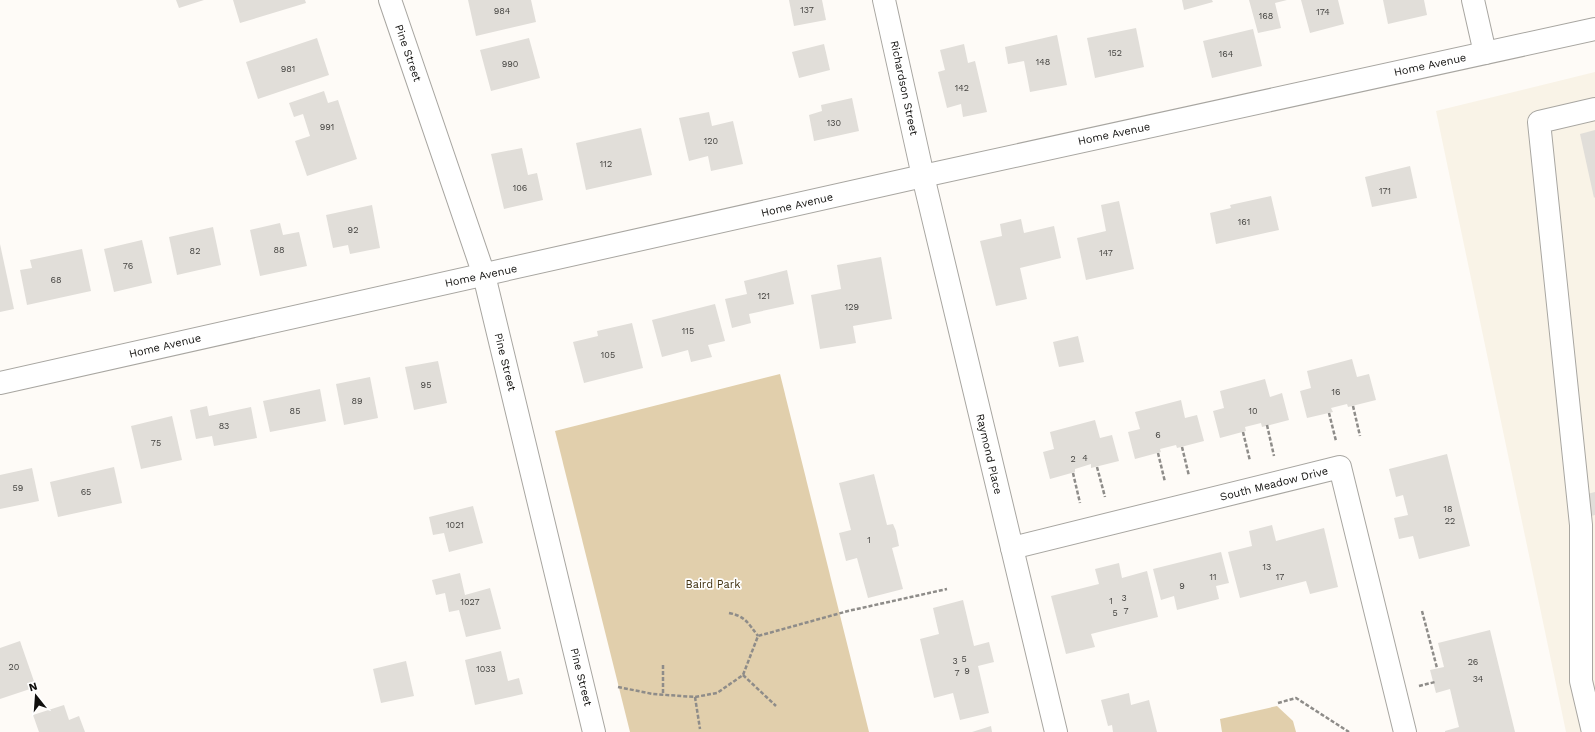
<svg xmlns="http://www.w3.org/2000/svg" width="1595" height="732" font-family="'Work Sans',sans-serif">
<rect width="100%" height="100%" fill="#fefbf7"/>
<polygon fill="#f9f3e7" points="1595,72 1595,732 1566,732 1436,111"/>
<g fill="#e1cfac">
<polygon points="780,374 869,732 630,732 555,431"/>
<polygon points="1277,706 1293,721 1296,732 1222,732 1220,719"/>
</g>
<g fill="#e1ded9">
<polygon points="176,0 204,0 179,8"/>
<polygon points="233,0 305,0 306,3 240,23"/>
<polygon points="468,0 531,0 536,22 476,36"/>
<polygon points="789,0 822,0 826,20 794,26"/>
<polygon points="1182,0 1212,0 1213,2 1184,10"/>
<polygon points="1249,0 1287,0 1275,3 1281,28 1258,33"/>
<polygon points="1301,0 1338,0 1344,24 1310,33"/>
<polygon points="1383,0 1424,0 1427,15 1388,24"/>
<polygon points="1136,28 1144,67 1095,78 1087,38"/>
<polygon points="1253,29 1262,66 1212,78 1203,41"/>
<polygon points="1057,35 1067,85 1030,92 1024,61 1008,64 1005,47"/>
<polygon points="317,38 329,75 258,99 246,62"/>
<polygon points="529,38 540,78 491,91 480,50"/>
<polygon points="824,44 830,70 799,78 792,52"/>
<polygon points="964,44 968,63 975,61 987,112 963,117 961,104 947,108 938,72 945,70 940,50"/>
<polygon points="324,91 328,103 338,100 357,159 307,176 295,141 310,136 303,114 294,117 289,103"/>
<polygon points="852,98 859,131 814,141 809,115 822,111 821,105"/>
<polygon points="709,112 712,126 733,121 743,164 711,171 708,156 689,161 679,118"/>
<polygon points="641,128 652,175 586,190 576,143"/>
<polygon points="1595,130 1595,197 1594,198 1580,134"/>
<polygon points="522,148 528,175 537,173 543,200 504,209 491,154"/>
<polygon points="1410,166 1417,198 1372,207 1365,177"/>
<polygon points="1271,196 1279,230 1216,244 1210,213 1231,208 1230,205"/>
<polygon points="1119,201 1134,269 1086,280 1077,238 1106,231 1101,205"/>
<polygon points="372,205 380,248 350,254 348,245 333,248 326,215"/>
<polygon points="1021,219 1024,233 1054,226 1061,258 1020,268 1027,299 996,306 980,241 1002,236 1000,224"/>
<polygon points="280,223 283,235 299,232 307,266 260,276 250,230"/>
<polygon points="213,227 221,265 177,275 169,237"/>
<polygon points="142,240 152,283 114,292 104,249"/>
<polygon points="0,244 14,309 0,312"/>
<polygon points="82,249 91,291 27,305 20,270 32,268 30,260"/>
<polygon points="881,257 892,319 853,326 856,343 820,349 811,295 841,289 837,265"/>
<polygon points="787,270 794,304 749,314 751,323 732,328 725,299 747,294 744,281"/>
<polygon points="715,304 725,341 708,345 712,357 691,362 688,350 662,357 652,320"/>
<polygon points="632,323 643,368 584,383 573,342 598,336 597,331"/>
<polygon points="1078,336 1084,362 1059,367 1053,342"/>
<polygon points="1352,359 1357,377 1369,374 1376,400 1348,407 1347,404 1331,408 1333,412 1307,418 1300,391 1311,388 1307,371"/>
<polygon points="438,361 447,403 414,410 405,367"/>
<polygon points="370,377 378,418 344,425 336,384"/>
<polygon points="1265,379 1270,397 1282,393 1289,420 1262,427 1261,423 1245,427 1246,431 1220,438 1213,411 1224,408 1220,391"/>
<polygon points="320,389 326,421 270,432 263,401"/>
<polygon points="1181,400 1185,418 1197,415 1204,441 1177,448 1176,445 1160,449 1161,452 1135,459 1128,432 1140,429 1135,412"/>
<polygon points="207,406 209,416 251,407 257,438 214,446 212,436 196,439 190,410"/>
<polygon points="172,416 182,460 141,469 131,426"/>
<polygon points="1095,420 1100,438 1112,435 1119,461 1091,468 1091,464 1075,469 1075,472 1050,479 1043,452 1054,449 1050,432"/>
<polygon points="1447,454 1470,546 1419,559 1413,536 1399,539 1394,518 1408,515 1403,495 1396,497 1389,469"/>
<polygon points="114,467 122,503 58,517 50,482"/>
<polygon points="32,468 39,501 0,509 0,475"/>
<polygon points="874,474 887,525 893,524 896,531 899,546 892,548 903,589 868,598 857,558 846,561 839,533 851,530 839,483"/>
<polygon points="1595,492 1595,515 1587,517 1583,495"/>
<polygon points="473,506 483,543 449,552 444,533 433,535 429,517"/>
<polygon points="1272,525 1276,541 1324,528 1338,587 1310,594 1306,581 1240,598 1228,552 1252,546 1249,531"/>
<polygon points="1221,552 1229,583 1216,586 1219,599 1177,610 1174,596 1161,600 1153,569"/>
<polygon points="1119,563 1122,578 1147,571 1158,617 1091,634 1095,647 1066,654 1051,596 1099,584 1095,569"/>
<polygon points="460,573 465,595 490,588 501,629 466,637 459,610 449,612 445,593 436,595 432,580"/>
<polygon points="963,600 974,646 989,642 994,662 978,666 989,713 960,720 953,693 934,698 920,639 939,634 933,608"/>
<polygon points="1490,630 1515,732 1445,732 1445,731 1459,727 1450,689 1436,693 1430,670 1444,667 1438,643"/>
<polygon points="20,641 36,687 0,699 0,648"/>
<polygon points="501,651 508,681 519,678 523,694 475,705 465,660"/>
<polygon points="406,661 414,696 381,703 373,669"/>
<polygon points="1129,693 1131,705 1149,700 1157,732 1113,732 1112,725 1108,726 1101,700"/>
<polygon points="64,705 69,720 79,716 85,732 39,732 33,715"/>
<polygon points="991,726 992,732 972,732"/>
</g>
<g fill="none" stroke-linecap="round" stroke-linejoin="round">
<defs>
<g id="minor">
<polyline points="884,0 923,176 1056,732"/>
<polyline points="1473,0 1485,53"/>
<polyline points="484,275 594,732"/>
<polyline points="1012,548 1340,467 1405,732"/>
<polyline points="1593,732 1581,681 1581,525 1539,122 1595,109"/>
</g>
<g id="major">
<polyline points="390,0 484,275"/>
<polyline points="0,383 923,176 1595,29"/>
</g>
</defs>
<use href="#minor" stroke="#a8a6a1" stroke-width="24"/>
<use href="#major" stroke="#a8a6a1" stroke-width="24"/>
<g stroke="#8e8c89" stroke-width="2.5" stroke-dasharray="4 2" stroke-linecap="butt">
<polyline points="1353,406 1360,436"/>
<polyline points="1329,413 1336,441"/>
<polyline points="1267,425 1274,456"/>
<polyline points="1243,432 1250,461"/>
<polyline points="1182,447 1189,476"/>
<polyline points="1158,453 1165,482"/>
<polyline points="1097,467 1105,497"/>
<polyline points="1073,473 1080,503"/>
<polyline points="1422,611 1437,668"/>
<path d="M729 613C745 616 748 623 758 636"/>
<polyline points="663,665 663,694"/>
<polyline points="743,675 776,706"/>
<polyline points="1419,686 1435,682"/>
<polyline points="618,687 653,694 695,697 717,693 743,675 758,636 848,611 947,589"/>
<polyline points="695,697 700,729"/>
<polyline points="1278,703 1296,698 1349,732"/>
</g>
<use href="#minor" stroke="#fff" stroke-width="22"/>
<use href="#major" stroke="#fff" stroke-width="22"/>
</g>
<g text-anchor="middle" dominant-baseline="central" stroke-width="3.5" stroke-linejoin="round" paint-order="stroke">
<g font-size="9" fill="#454441">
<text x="807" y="10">137</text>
<text x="502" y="11">984</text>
<text x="1323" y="12">174</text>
<text x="1266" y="16">168</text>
<text x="1115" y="53">152</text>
<text x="1226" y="54">164</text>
<text x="1043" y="62">148</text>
<text x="510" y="64">990</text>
<text x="288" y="69">981</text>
<text x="962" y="88">142</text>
<text x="834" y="123">130</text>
<text x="327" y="127">991</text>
<text x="711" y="141">120</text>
<text x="606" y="164">112</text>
<text x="520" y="188">106</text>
<text x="1385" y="191">171</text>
<text x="1244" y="222">161</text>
<text x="353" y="230">92</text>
<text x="279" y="250">88</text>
<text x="195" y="251">82</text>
<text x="1106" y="253">147</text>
<text x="128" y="266">76</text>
<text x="56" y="280">68</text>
<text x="764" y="296">121</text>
<text x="852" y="307">129</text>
<text x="688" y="331">115</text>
<text x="608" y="355">105</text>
<text x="426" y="385">95</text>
<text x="1336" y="392">16</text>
<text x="357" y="401">89</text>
<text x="295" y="411">85</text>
<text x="1253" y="411">10</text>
<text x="224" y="426">83</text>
<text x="1158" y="435">6</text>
<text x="156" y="443">75</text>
<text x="1085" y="458">4</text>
<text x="1073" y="459">2</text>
<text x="18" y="488">59</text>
<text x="86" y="492">65</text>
<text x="1448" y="509">18</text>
<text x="1450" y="521">22</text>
<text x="455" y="525">1021</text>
<text x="869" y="540">1</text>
<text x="1267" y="567">13</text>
<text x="1213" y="577">11</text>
<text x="1280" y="577">17</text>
<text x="1182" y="586">9</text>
<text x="1124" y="598">3</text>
<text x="1111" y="601">1</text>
<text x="470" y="602">1027</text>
<text x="1126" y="611">7</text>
<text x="1115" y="613">5</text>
<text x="964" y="659">5</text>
<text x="955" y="661">3</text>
<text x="1473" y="662">26</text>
<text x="14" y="667">20</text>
<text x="486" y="669">1033</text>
<text x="967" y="671">9</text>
<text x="957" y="673">7</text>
<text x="1478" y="679">34</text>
</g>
<g font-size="11" fill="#11100e" stroke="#fff">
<text transform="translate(408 53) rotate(71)">Pine Street</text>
<text transform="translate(1430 65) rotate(-12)">Home Avenue</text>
<text transform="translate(904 88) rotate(78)">Richardson Street</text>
<text transform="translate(1114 134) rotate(-12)">Home Avenue</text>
<text transform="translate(797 205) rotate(-13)">Home Avenue</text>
<text transform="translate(481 276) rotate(-12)">Home Avenue</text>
<text transform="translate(165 346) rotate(-13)">Home Avenue</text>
<text transform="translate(505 362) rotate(76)">Pine Street</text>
<text transform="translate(989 454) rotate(77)">Raymond Place</text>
<text transform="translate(1274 484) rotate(-14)">South Meadow Drive</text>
<text transform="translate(581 677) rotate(76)">Pine Street</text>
</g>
<g font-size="11" fill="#413211" stroke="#fff">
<text x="713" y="584">Baird Park</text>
</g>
</g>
<g transform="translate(36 696) rotate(343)" stroke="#ffffff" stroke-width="3" paint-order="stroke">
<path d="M0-3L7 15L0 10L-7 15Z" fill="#11100e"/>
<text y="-6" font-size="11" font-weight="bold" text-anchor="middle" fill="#11100e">N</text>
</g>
</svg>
